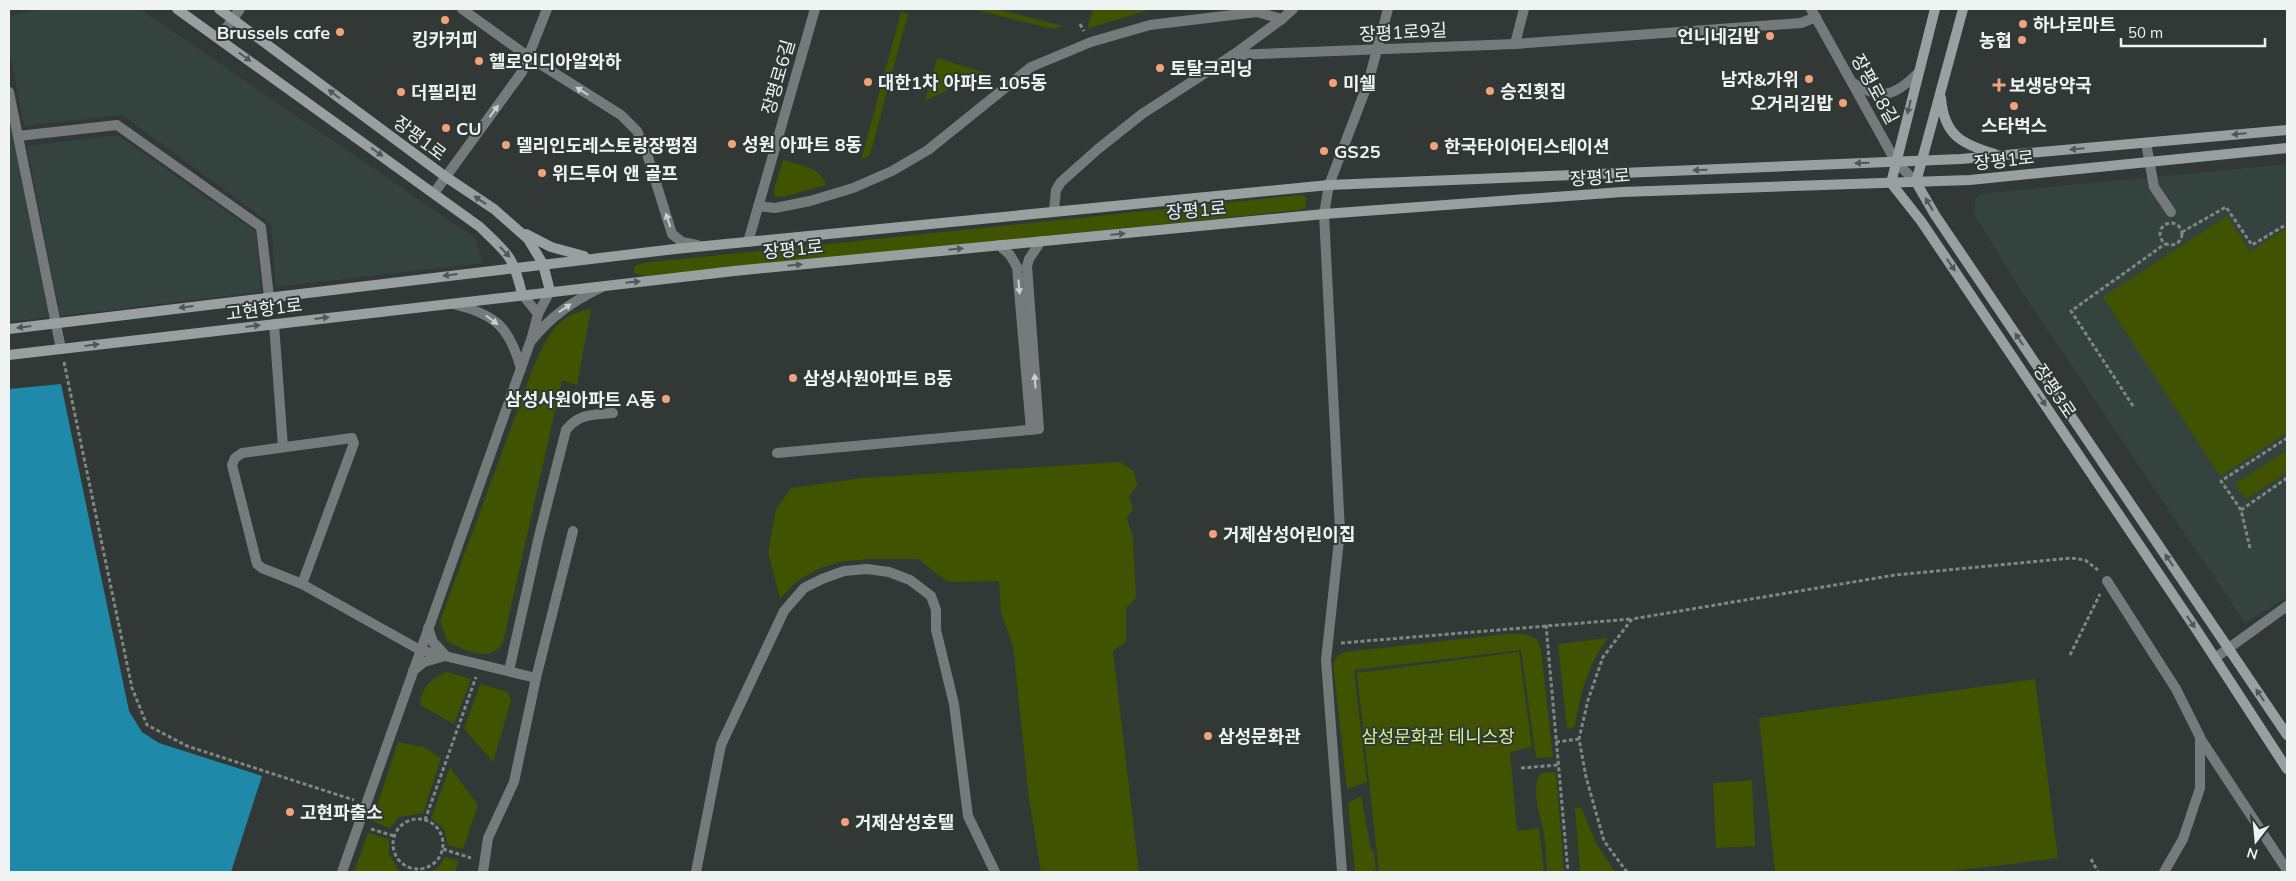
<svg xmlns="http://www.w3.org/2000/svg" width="2296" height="881" font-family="Mulish,'Noto Sans KR',sans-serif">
<rect width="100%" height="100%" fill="#313836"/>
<g fill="#35433f">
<polygon points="40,9 140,9 475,238 483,263 276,287 271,224 122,115 24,126 9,48 9,16"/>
<polygon points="9,119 49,317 9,322"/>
<polygon points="117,135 256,232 261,292 60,316 27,146"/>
<polygon points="2287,164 2287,597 2245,623 2022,292 1974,214 1975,200 1979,194"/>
</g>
<g fill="#415301">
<polygon points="973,9 996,9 1063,26 1053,29"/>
<polygon points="1093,9 1151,9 1087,29"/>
<polygon points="901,12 908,14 870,155 861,160"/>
<polygon points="937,58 983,72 984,72 925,101"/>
<path d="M783 160C799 165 821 167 826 185L782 197 774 196V189Z"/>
<polygon points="1300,195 1306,197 1306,207 1301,210 645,276 633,273 635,266 643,263"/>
<polygon points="2227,216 2250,252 2287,228 2287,433 2220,476 2103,297"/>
<path d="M591 309 577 385 562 380 503 642C492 664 463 650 447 641L440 621 531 373C544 343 554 314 591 309Z"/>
<polygon points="2287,450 2287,472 2246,499 2235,484"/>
<polygon points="1120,462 1134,471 1137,485 1129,497 1133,509 1127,518 1133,538 1136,598 1126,608 1126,642 1113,651 1139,872 1041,872 1029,799 1013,646 1001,613 999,581 947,582 918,559 868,559 839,562 818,569 795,583 780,598 768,553 776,509 791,488 862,478"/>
<polygon points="1508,634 1525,634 1537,639 1541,650 1553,757 1536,758 1521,650 1354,670 1367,782 1347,789 1333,664 1337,656 1345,652"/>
<path d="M1608 638C1589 662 1579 697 1575 727L1567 729 1558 644Z"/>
<polygon points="1519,652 1532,747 1510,752 1517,831 1539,828 1544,872 1379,872 1357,673"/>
<path d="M447 672 471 679 454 724 420 705C421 687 432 678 447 672Z"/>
<polygon points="2035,679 2058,858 1945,872 1775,872 1759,718"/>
<polygon points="480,684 508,692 511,701 493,762 464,729"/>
<polygon points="398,742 424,747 441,758 423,813 399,817 390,828 372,821"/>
<polygon points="450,767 478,805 463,849 448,845 444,829 431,818"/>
<path d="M1556 772 1564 872H1547C1546 858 1546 843 1543 829 1540 812 1530 790 1541 773Z"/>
<polygon points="1752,780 1755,846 1716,848 1713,783"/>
<polygon points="1361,796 1371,850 1374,851 1376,872 1355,872 1348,803"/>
<polygon points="1581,807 1596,843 1615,872 1580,872 1575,808"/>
<polygon points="368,833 389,839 389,854 400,872 354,872"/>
<polygon points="445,857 459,861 455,872 428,872 437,869"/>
</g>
<polygon fill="#1f89a9" points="61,384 129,711 142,732 159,743 262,776 231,872 9,872 9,389"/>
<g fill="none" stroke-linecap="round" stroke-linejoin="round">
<g stroke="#808684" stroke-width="3" stroke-dasharray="4 2.5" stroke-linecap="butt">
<polyline points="1080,24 1084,31"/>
<polyline points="792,138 813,144"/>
<circle cx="2171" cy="234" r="11"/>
<polyline points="2182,232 2226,207 2252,245 2287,224"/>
<polyline points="64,362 132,688 147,725 187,746 354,800"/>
<polyline points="2133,406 2071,311 2165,244"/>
<polyline points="2241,510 2287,478"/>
<polyline points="2250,548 2241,510 2221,481 2287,438"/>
<polyline points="1546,625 1568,872"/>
<polyline points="1341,643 1631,619"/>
<polyline points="2070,655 2100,594"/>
<polyline points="1556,742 1579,739"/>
<polyline points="1521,768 1558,765"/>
<circle cx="418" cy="844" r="25"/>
<polyline points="425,820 476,677"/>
<polyline points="371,829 394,836"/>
<polyline points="443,849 471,858"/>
<polyline points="2091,859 2098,872"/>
<polyline points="1627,872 1604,841 1586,777 1579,739 1588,700 1603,657 1632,619 1895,575 2071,558 2085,560 2098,570"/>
</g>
<g stroke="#767a7a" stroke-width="10">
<path d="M1853 83C1881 101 1895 96 1918 73"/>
<path d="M453 304C495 314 510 327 521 369"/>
<path d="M531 341C551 316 573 301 602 287"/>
<polyline points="2107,581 2176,689 2200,737 2200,788 2183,839 2164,872"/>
<path d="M509 671 539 536 566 430C579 413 593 415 613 413"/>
<polyline points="2200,738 2287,870"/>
<polyline points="483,872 488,838 514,782 536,678 573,531"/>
</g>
<g stroke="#767a7a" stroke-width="10">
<polyline points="462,9 529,57 621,115 637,131 647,154 672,234 682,242 697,245"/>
<polyline points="1811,9 1896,162 1916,182"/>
<polyline points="219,38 240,9"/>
<polyline points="1515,44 1524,9"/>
<polyline points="1233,55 1282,19"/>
<polyline points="9,92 61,349"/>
<polyline points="18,136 117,125 261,227 269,297"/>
<polyline points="2146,143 2154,187 2171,212"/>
<polyline points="434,193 522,72 547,9"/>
<polyline points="758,206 775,208 810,201 853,188 892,171 928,150 1031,67 1091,42 1150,25 1257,12 1282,19 1293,9"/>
<polyline points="1054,210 1056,190 1061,182 1098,149 1142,114 1233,55 1515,44 1801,23 1816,17"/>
<polyline points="748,242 815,9"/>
<polyline points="999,245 1010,255 1017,267 1031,430"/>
<polyline points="522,294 538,314 550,291"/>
<polyline points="274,324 283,447"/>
<polyline points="777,453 1039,429 1027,266 1029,259 1041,241"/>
<polyline points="302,584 354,443 352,438 242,453 235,458 232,465 257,564 262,568 302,584 420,650 536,678"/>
<polyline points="428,628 433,642 445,655"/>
<polyline points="2215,658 2287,606"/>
<polyline points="413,671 424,662 445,656"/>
<polyline points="342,872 532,337 538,314"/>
<polyline points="696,872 721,745 784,611 804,588 822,579 844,571 867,569 889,572 910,580 931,596 936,610 936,630 954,704 968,816 995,872"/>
<polyline points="1342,872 1326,660 1340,531 1324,214 1329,185 1368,83 1388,9"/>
</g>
<g stroke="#9aa0a0" stroke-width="10">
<path d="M177 9 480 227C508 254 513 255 522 294"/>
<polyline points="219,9 446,177 494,209 528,239 543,264 550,291"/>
<polyline points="1935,9 1891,183 1921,221 2196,629 2287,769"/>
<polyline points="1963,9 1916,182 1935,215 2287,735"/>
<path d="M1941 98C1944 135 1961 144 1995 154"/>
<polyline points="526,234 551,247 584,256"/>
<polyline points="9,329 675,249 1329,185 1961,159 2287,130"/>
<polyline points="9,355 734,271 1324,214 1622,192 1970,180 2287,148"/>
</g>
</g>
<defs><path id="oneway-solid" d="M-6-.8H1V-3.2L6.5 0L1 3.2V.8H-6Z" transform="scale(1.25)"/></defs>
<g fill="#505756">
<use href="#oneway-solid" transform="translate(245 57) rotate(36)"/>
<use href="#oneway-solid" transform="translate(334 94) rotate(-143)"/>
<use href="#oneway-solid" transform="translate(1909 107) rotate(104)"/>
<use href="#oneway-solid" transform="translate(2239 134) rotate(175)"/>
<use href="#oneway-solid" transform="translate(2077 149) rotate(175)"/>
<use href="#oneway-solid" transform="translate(377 152) rotate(36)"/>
<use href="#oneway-solid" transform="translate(1862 163) rotate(178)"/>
<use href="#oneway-solid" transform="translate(1700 170) rotate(178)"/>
<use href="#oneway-solid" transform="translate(480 200) rotate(-146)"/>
<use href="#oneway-solid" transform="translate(1929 204) rotate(-121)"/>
<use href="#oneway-solid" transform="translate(1118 234) rotate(-5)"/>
<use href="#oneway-solid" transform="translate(956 249) rotate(-6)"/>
<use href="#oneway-solid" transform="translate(505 252) rotate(46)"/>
<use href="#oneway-solid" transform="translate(795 265) rotate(-6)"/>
<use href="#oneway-solid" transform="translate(1951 265) rotate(56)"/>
<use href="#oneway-solid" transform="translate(450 275) rotate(173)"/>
<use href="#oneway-solid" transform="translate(633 282) rotate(-6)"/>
<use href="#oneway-solid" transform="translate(186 307) rotate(173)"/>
<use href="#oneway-solid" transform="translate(322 318) rotate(-7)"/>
<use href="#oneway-solid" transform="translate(253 326) rotate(-7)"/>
<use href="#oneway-solid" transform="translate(24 327) rotate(173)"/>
<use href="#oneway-solid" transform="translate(2019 339) rotate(-124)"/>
<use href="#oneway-solid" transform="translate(92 345) rotate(-7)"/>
<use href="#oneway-solid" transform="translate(2042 400) rotate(56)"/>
<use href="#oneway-solid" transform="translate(2169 560) rotate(-124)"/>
<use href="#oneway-solid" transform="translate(2191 622) rotate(56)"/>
<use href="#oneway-solid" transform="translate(2260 695) rotate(-124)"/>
</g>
<g fill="#cbcfce">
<use href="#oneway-solid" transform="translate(582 91) rotate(-148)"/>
<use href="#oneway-solid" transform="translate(494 111) rotate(-54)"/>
<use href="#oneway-solid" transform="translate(668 220) rotate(-108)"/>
<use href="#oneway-solid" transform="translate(1019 287) rotate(85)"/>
<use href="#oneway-solid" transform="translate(565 308) rotate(-34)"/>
<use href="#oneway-solid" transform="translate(492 320) rotate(37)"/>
<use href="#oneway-solid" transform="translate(1035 381) rotate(-94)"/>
</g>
<g fill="#f1a27b" stroke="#313836" stroke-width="2">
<circle cx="445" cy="20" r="5"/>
<circle cx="2023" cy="24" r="5"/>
<circle cx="340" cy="32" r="5"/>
<circle cx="1770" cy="36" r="5"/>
<circle cx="2022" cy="40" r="5"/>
<circle cx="479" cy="61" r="5"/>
<circle cx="1160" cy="68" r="5"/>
<circle cx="1809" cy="79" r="5"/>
<circle cx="868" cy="82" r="5"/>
<circle cx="1333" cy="83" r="5"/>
<path d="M1996.5 77.5h5v5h5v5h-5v5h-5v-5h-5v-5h5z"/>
<circle cx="1490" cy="91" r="5"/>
<circle cx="401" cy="92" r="5"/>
<circle cx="1843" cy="103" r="5"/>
<circle cx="2014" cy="106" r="5"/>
<circle cx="446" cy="128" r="5"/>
<circle cx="732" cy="144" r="5"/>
<circle cx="506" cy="145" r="5"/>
<circle cx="1434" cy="146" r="5"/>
<circle cx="1324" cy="151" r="5"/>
<circle cx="542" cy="173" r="5"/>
<circle cx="793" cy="378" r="5"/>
<circle cx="666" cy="399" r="5"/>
<circle cx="1213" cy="534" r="5"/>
<circle cx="1208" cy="736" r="5"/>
<circle cx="290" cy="812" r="5"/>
<circle cx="845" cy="822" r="5"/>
</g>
<g text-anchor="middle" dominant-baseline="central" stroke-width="4" stroke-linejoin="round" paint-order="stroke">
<g font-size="18" font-weight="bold" fill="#eff3f2" stroke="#313836" text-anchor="start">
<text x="2033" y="24">하나로마트</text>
<text x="330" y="32" text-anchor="end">Brussels cafe</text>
<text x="1760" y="36" text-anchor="end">언니네김밥</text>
<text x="445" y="39" text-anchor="middle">킹카커피</text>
<text x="2012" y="40" text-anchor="end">농협</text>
<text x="489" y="61">헬로인디아알와하</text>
<text x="1170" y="68">토탈크리닝</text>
<text x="1799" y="79" text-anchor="end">남자&amp;가위</text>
<text x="878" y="82">대한1차 아파트 105동</text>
<text x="1343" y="83">미쉘</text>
<text x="2009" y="85">보생당약국</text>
<text x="1500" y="91">승진횟집</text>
<text x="411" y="92">더필리핀</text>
<text x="1833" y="103" text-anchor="end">오거리김밥</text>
<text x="2014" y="125" text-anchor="middle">스타벅스</text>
<text x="456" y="128">CU</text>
<text x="742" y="144">성원 아파트 8동</text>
<text x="516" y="145">델리인도레스토랑장평점</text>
<text x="1444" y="146">한국타이어티스테이션</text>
<text x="1334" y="151">GS25</text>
<text x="552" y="173">위드투어 앤 골프</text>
<text x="803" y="378">삼성사원아파트 B동</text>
<text x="656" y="399" text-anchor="end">삼성사원아파트 A동</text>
<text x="1223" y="534">거제삼성어린이집</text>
<text x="1218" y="736">삼성문화관</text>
<text x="300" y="812">고현파출소</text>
<text x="855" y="822">거제삼성호텔</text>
</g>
<g font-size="18" fill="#eff3f2" stroke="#313836">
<text transform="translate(1403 32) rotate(-3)">장평1로9길</text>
<text transform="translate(778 77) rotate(-74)">장평로6길</text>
<text transform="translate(1875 89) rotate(61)">장평로8길</text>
<text transform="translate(420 138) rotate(37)">장평1로</text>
<text transform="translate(2004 160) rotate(-6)">장평1로</text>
<text transform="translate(1600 177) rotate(-4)">장평1로</text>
<text transform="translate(1196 210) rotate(-5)">장평1로</text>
<text transform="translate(793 249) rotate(-6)">장평1로</text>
<text transform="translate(264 309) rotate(-7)">고현항1로</text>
<text transform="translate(2055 391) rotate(56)">장평3로</text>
</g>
<g font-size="18" fill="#d4f38d" stroke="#313836">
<text x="1438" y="736">삼성문화관 테니스장</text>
</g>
</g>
<rect width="2296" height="881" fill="none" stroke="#eff3f2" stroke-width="20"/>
<g transform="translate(2256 841) rotate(196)" stroke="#313836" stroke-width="4" paint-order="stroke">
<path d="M0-4L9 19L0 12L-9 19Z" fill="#eff3f2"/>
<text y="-8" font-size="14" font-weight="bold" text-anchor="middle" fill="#eff3f2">N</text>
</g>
<path d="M2121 38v8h144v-8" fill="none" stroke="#eff3f2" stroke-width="2.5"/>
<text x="2128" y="38" font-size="15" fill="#eff3f2" stroke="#313836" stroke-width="4" paint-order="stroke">50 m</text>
</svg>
